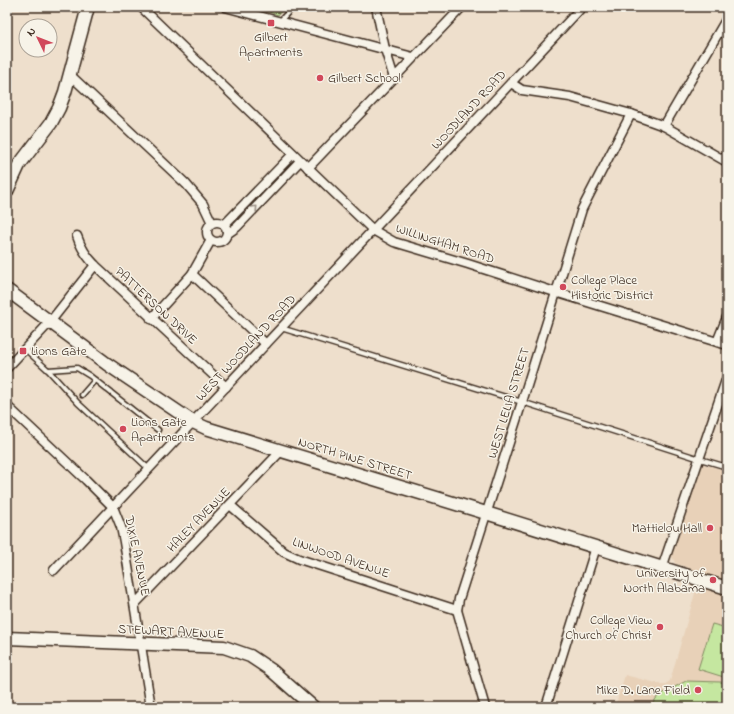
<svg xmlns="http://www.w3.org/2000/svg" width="734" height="714" font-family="'Indie Flower',sans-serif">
<rect width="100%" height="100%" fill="#eedfcc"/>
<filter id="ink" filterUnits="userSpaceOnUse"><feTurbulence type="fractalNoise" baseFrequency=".025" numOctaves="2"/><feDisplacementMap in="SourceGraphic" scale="8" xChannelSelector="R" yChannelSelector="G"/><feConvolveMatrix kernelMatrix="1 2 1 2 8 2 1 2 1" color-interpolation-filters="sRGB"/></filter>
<g filter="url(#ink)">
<polygon fill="#e8d1b8" points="703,464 727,471 727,707 615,707 625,675 664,685 670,681 701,572 675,563 672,556"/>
<g fill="#c5e7a0" stroke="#80885f">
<polygon points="254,7 282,7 283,9 278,15"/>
<polygon points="712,624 727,628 727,678 698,669"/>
<polygon points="686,681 721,682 727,684 727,707 650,707 658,696"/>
</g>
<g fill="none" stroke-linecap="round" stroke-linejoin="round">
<defs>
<g id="lane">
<polyline points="280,21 293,7"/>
<polyline points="281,328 522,402 700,459 727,467"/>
<polyline points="25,349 48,370 77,368 90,376 158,430"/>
<polyline points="48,370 78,403 149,469"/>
<polyline points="82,395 95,380"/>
</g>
<g id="street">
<polyline points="141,7 373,230 394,242 468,264 555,292 727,345"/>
<polyline points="225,7 413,57"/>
<polyline points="376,7 385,49 394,78"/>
<polyline points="69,74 186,184 203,204 212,223"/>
<polyline points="511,83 522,90 570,97 631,114 664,126 727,162"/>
<polyline points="664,126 727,18"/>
<polyline points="308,168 462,7"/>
<circle cx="217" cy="232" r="10"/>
<polyline points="224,225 293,154"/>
<polyline points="227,234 237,227 300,161"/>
<path d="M77 236C81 248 86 256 95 265L226 387"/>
<polyline points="192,274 266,344"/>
<polyline points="151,319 192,274 211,240"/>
<polyline points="717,342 727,317"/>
<polyline points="7,368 50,322 95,265"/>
<polyline points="7,406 86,480 113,507 121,527 124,542 151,707"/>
<polyline points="230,505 284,552 299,559 457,610"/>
<polyline points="662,568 727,377"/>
<polyline points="54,570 582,7"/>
<polyline points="135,604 281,451"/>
<polyline points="485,707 457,610 459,599 522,402 582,209 631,114"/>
<polyline points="546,707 596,547"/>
</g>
<g id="secondary">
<polyline points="7,191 19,165 51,123 59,108 65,92 88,7"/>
<polyline points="7,290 107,364 193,422 206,428 486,513 727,588"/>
<polyline points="7,638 224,647 250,656 271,670 313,707"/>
</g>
</defs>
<use href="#lane" stroke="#3b2a1e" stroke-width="7"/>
<use href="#street" stroke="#3b2a1e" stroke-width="11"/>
<use href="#secondary" stroke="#3b2a1e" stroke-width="15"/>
<use href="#lane" stroke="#f7f3e8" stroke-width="4"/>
<use href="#street" stroke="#f7f3e8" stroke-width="8"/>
<use href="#secondary" stroke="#f7f3e8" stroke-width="12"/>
</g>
<defs><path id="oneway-chevron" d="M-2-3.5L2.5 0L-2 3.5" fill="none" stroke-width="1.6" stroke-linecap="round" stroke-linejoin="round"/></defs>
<use stroke="#998e83" href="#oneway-chevron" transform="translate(255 208) rotate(-46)"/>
</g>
<g fill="#d1495b" stroke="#f7f3e8" stroke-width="1.5">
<rect x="267" y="19" width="8" height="8" rx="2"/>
<circle cx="320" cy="78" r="4"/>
<circle cx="563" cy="287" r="4"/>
<rect x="19" y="347" width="8" height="8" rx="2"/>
<circle cx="123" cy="429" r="4"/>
<circle cx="710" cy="528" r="4"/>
<circle cx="713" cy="580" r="4"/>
<circle cx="660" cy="627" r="4"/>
<circle cx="698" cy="690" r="4"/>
</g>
<g text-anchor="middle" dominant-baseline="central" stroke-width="3" stroke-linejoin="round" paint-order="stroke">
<g font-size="13" fill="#3b2a1e" stroke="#f7f3e8" text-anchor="start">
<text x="271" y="37" text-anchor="middle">Gilbert<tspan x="271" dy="15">Apartments</tspan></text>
<text x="328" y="78">Gilbert School</text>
<text x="571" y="280">College Place<tspan x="571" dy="15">Historic District</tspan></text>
<text x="31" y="351">Lions Gate</text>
<text x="131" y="422">Lions Gate<tspan x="131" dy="15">Apartments</tspan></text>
<text x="702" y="528" text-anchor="end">Mattielou Hall</text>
<text x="705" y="573" text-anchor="end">University of<tspan x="705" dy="15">North Alabama</tspan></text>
<text x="652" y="620" text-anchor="end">College View<tspan x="652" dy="15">Church of Christ</tspan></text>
<text x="690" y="690" text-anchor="end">Mike D. Lane Field</text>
</g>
<g font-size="13" fill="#3b2a1e" stroke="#f7f3e8">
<text transform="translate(469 110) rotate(-47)">WOODLAND ROAD</text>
<text transform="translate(445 244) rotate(18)">WILLINGHAM ROAD</text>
<text transform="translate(156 306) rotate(43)">PATTERSON DRIVE</text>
<text transform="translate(246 348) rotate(-47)">WEST WOODLAND ROAD</text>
<text transform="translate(509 403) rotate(-73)">WEST LELIA STREET</text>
<text transform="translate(355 459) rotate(17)">NORTH PINE STREET</text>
<text transform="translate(199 520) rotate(-46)">HALEY AVENUE</text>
<text transform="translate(137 556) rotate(78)">DIXIE AVENUE</text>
<text transform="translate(341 558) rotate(19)">LINWOOD AVENUE</text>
<text transform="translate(171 632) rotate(3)">STEWART AVENUE</text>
</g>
</g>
<rect width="734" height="714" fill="none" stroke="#f7f3e8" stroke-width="24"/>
<rect x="12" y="12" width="710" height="690" fill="none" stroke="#3b2a1e" stroke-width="1.5" filter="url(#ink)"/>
<g transform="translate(38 38) rotate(313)"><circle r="19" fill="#f7f3e8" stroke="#aca397"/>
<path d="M0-3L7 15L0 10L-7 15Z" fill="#d1495b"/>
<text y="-6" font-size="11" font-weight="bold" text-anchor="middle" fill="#3b2a1e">N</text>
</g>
</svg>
